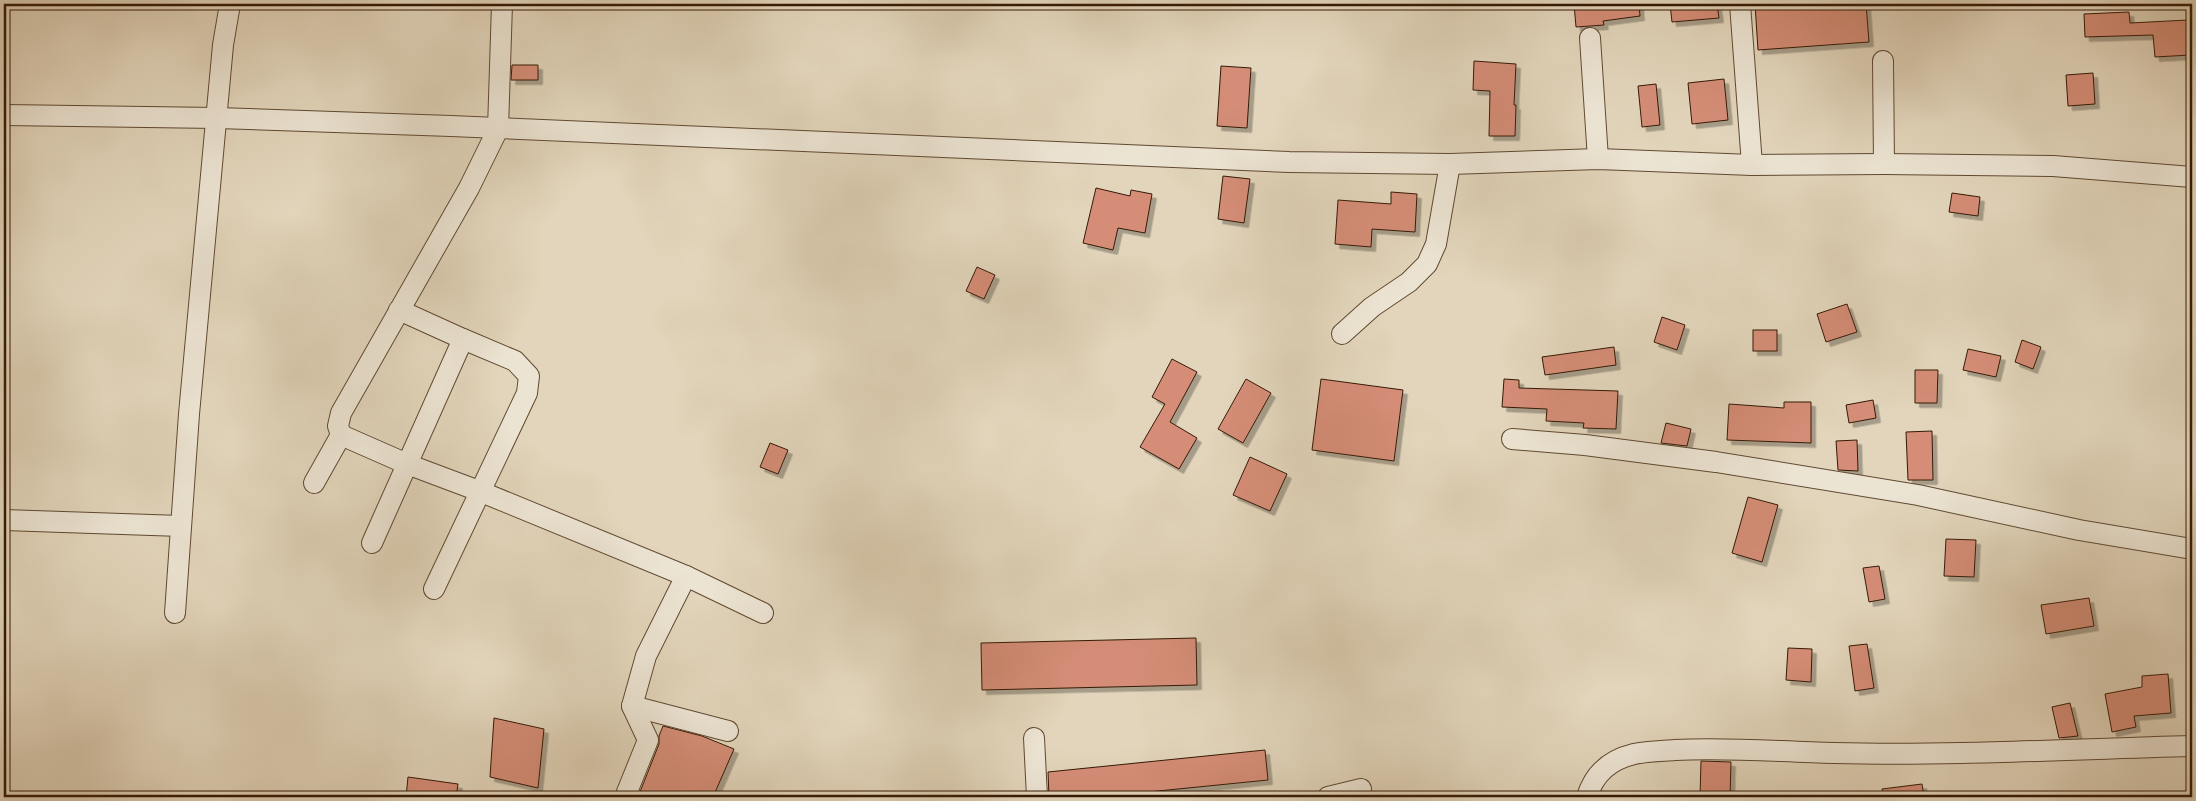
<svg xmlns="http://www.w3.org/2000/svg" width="2196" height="801" font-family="'IM FELL Double Pica',serif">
<defs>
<filter id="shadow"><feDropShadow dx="4.5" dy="4.5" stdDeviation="0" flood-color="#0004"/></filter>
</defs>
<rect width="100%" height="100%" fill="#e2d5bb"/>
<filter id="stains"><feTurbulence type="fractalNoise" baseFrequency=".004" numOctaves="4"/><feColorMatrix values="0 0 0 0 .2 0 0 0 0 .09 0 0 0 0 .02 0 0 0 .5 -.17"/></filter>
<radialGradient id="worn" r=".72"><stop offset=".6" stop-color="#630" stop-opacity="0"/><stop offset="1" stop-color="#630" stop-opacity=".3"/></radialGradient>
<g fill="#d58d77" stroke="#341a05" filter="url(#shadow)">
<polygon points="1574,4 1639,4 1640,16 1603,21 1604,25 1576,27"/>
<polygon points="1670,4 1717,4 1719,18 1672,22"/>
<polygon points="1755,4 1866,4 1869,42 1758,50"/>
<polygon points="2129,12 2130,23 2188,20 2190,55 2155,57 2153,35 2085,37 2084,14"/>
<polygon points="1474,61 1516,64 1514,105 1516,105 1515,136 1489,136 1490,91 1473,90"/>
<polygon points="512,65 538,65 538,80 511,80"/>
<polygon points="1221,66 1251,68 1247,128 1217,126"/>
<polygon points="2093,73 2095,104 2068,106 2066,75"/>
<polygon points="1724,79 1728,120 1692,124 1688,83"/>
<polygon points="1656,84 1660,125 1642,127 1638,86"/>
<polygon points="1223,176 1250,179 1244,223 1218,219"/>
<polygon points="1096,188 1130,196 1131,190 1152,194 1145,233 1118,228 1113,250 1083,243"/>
<polygon points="1391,192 1417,194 1415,232 1372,229 1371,247 1335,244 1338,200 1391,204"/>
<polygon points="1952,193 1980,197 1978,216 1949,212"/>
<polygon points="977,267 995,275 984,299 966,291"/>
<polygon points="1847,304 1857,332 1826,342 1817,314"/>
<polygon points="1662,317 1685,325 1677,350 1654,342"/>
<rect x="1753" y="330" width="24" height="21"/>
<polygon points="2022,340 2041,347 2033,369 2015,362"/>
<polygon points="1614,347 1616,365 1545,375 1542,357"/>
<polygon points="1968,349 2001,356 1996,377 1963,370"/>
<polygon points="1172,359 1197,372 1170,422 1197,438 1179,469 1140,447 1165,404 1152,397"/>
<polygon points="1915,370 1938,370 1937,403 1915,403"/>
<polygon points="1246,379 1271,393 1243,443 1218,429"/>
<polygon points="1321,379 1403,390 1394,461 1312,450"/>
<polygon points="1504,379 1519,380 1519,388 1618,391 1616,429 1583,428 1584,423 1546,421 1547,409 1502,407"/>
<polygon points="1873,400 1876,418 1849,423 1846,405"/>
<polygon points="1784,402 1811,402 1811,443 1727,440 1729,404 1784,408"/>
<polygon points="1666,423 1691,429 1687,446 1661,443"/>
<polygon points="1932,431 1933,480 1908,480 1906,432"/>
<polygon points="1857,440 1858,471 1838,470 1836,441"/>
<polygon points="770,443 788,450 778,474 760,467"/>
<polygon points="1250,457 1287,474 1270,511 1233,495"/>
<polygon points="1748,497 1778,505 1762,562 1732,553"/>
<polygon points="1946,539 1976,540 1974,577 1944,576"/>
<polygon points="1879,566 1885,599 1869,602 1863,568"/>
<polygon points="2089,598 2094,626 2046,634 2041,605"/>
<polygon points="1196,638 1197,685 982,690 981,643"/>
<polygon points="1867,644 1874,688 1855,691 1849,646"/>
<polygon points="1788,648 1812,649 1811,682 1786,680"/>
<polygon points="2168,674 2171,713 2134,716 2136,727 2112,732 2105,694 2142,687 2142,676"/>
<polygon points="2070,703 2078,736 2059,738 2052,707"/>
<polygon points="494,718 544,729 538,788 490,777"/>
<polygon points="663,726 702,736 734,749 713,797 638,797 659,744 659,736"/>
<polygon points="1265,750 1268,780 1098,797 1049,797 1048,772"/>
<polygon points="1701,761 1731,762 1730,797 1700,797"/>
<polygon points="408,777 458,784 456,797 406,797"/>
<polygon points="1922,784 1924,797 1883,797 1882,789"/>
</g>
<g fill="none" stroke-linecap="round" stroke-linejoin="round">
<defs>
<g id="minor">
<polyline points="502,4 498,129 469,188 341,413 338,426 341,435 407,464 479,491 686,576 646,656 632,706 648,740 625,797"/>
<polyline points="1740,4 1752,165"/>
<polyline points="1590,38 1598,159"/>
<polyline points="1883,61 1884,164"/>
<polyline points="4,115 217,118 451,126 1289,162 1450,164 1598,159 1752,165 1884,164 2053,166 2192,177"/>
<polyline points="1342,334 1372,307 1409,282 1427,264 1436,244 1450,164"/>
<polyline points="1512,439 1585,445 1716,462 1918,495 2079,530 2192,549"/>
<polyline points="314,483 341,435"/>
<polyline points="4,520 181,526"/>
<polyline points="372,543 463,339 399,310"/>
<polyline points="686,576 763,613"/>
<polyline points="434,589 527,393 529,376 515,361 463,339"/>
<polyline points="175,613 189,414 223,45 230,4"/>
<polyline points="632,706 728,731"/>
<polyline points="1034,738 1037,797"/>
<polyline points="1328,797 1361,789"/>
<path d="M1587 797C1594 774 1609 760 1634 754 1647 751 1662 751 1675 750 1728 747 1781 752 1834 753 1953 756 2073 749 2192 746"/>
</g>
</defs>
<use href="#minor" stroke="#604932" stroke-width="22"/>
<use href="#minor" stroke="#ece4d3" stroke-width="20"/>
</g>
<rect width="2196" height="801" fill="none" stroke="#e2d5bb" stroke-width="20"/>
<rect x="5" y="5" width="2186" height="791" fill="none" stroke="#341a05" stroke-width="2.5"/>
<rect x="10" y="10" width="2176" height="781" fill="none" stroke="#341a05"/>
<rect width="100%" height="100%" filter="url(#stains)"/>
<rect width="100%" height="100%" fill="url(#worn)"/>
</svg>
